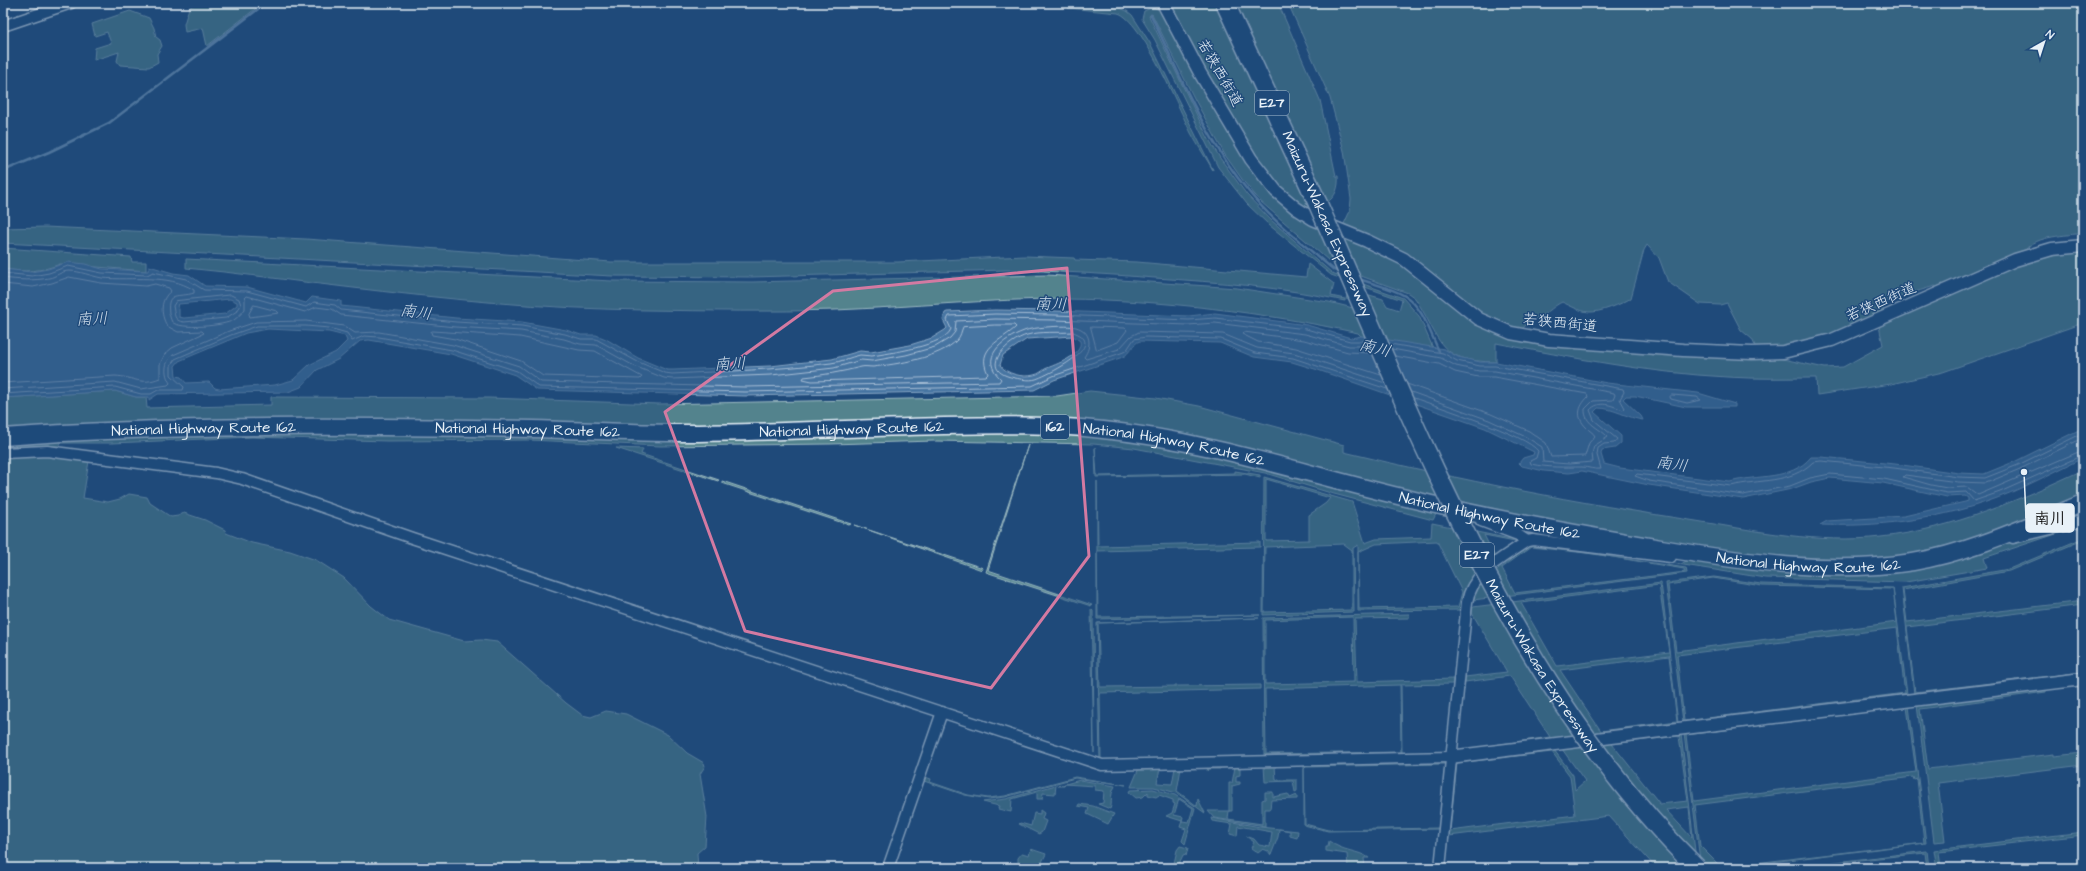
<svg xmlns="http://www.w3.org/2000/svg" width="2086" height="871" font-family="'Architects Daughter','Klee One',sans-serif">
<rect width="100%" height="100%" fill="#1f4a7a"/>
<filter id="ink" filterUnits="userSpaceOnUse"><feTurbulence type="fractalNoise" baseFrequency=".025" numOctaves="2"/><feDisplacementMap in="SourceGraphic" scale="8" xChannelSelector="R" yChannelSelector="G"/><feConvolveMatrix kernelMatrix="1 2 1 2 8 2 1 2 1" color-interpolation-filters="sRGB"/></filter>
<g filter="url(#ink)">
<g fill="#52838d" stroke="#9dbac2" fill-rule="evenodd">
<polygon points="196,3 263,3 207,46 203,28 185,32 184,24 189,8"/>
<polygon points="1169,3 1215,3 1304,197 1306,197 1312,209 1309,210 1279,186 1255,154 1203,67"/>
<path d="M1235 3H1278L1320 100 1336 176H1338C1339 187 1336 197 1326 203L1317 177H1315Z"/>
<path d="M1288 3H2083V233C2066 236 2037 235 2025 250L1938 288 1935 286C1925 289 1893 298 1886 304 1883 307 1883 311 1879 314 1840 335 1801 345 1756 348L1752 339 1741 330 1727 303 1720 305 1700 304 1668 282 1659 258 1647 245 1644 250 1631 298C1622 304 1599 313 1589 312 1579 311 1571 306 1562 302 1554 306 1552 309 1546 313 1538 319 1527 321 1522 330L1508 326 1480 313 1414 259 1343 226 1350 211 1351 199 1344 151 1330 98Z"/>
<path d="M1153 7 1161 11 1246 161 1263 185 1282 204 1292 212 1399 262 1462 313 1485 328 1498 335 1525 343 1546 345 1778 358 1825 368 1843 367 1883 345 1879 326 2024 262 2066 253 2083 252V323L1943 372 1891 384 1817 395 1816 378C1786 378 1757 379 1727 377 1649 373 1573 358 1496 343V362C1435 361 1443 341 1415 298L1408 293 1336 267 1261 202 1244 182 1225 155 1194 98 1152 14 1149 16 1207 136 1220 158 1247 195 1271 220 1332 273 1403 298 1419 316 1433 348 1361 336 1358 333C1262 312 1163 300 1065 299 988 299 912 307 835 310 772 312 709 311 646 310 545 309 445 299 345 287 292 281 240 273 186 268V259L612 281 752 282 1047 275 1237 288 1329 302 1369 312 1370 305 1346 299 1349 289 1383 299 1387 306 1399 310 1402 300 1331 275 1269 225 1247 204 1218 167 1155 40 1142 19 1144 11Z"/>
<path d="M1068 8H1120L1127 11 1132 15 1150 43 1213 170C1206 158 1198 146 1191 133 1179 109 1142 20 1118 13Z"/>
<polygon points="130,11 149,18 154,28 156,37 160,40 162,46 157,54 158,62 149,67 120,65 117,61 119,52 94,60 95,48 111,43 107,32 95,36 92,24"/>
<path d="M45 227 306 239 611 262H898L1025 256 1074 258 1075 260 1137 262 1306 277 1308 264 1334 284 1331 296 1345 299V301C1282 287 1218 282 1155 278 1105 274 1056 271 1006 270L751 277 612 276 3 243V228Z"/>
<path d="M3 248 131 257 132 262H146V271L60 264C41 272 24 272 3 269Z"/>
<path d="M115 391 136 397H146L147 408 271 405V397L489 398 659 404 1057 396 1090 391 1156 398 1199 406 1344 445V452C1460 480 1578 503 1696 521 1757 531 1819 544 1881 537 1954 529 2018 500 2083 470V498L2034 519 1916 558 1805 563 1573 529 1151 432 709 429 3 432V398Z"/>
<polygon points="1024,430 1151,440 1438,510 1433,520 1334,494 1265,473 1134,448 1093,444 935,441 830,444 660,446 529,440 387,441 252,437 112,443 60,443 60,446 36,446 3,450 3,442 191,432"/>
<polygon points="1028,445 988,570 1092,605 1091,606 986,572"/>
<polygon points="1095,447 1097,476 1235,473 1235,471 1260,475 1260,478 1245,474 1096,477"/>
<polygon points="616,448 643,449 641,454 719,480 718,481"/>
<polygon points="43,455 89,461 83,498 108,502 120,499 129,494 147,497 150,503 171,517 178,516 184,513 205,520 225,530 226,533 252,543 290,551 316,560 344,578 371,606 389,620 464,641 481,640 497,642 566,703 582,715 591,717 606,711 626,714 668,735 687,753 704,763 705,766 700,774 707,817 705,846 697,853 698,868 3,868 3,457"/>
<path d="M1264 477 1352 502 1365 543 1376 539 1431 537 1432 523 1516 540 1517 544 1472 577 1465 587 1461 610 1358 611V545L1353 548 1354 612 1263 615ZM1266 479 1330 498 1326 503 1309 515V540L1266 541ZM1484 535 1515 541V543L1495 557ZM1437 541 1462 592 1458 607 1359 609 1358 552 1376 544ZM1344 544 1352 550V610L1264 612 1265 547Z"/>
<polygon points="722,481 851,524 849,525 722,483"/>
<polygon points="1097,481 1098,546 1260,542 1260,547 1097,551 1098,617 1260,615 1097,619"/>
<polygon points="854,525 983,568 982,570"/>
<polygon points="2068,530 1984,558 1987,568 1906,582 1765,578 1596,551 1681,564 1693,557 1790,570 1995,545"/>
<polygon points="2083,538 2083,540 2009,571 1903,590 1907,622 2083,601 2083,605 1907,627 1915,692 2083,672 1914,694 1902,588 2009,569"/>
<path d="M1533 545 1686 568 1687 573 1473 600 1479 585 1528 546ZM1531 547 1595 554 1684 569 1685 572 1515 593 1502 568Z"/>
<path d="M1714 577 1761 584 1893 588 1907 694 1683 722 1666 583ZM1713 578 1762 586 1893 589 1897 622 1676 651 1668 585ZM1897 628 1905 693 1684 721 1677 655Z"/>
<path d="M1661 583 1678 723 1466 749 1550 737 1510 676 1465 682V677L1507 672 1472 613 1473 607ZM1659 585 1669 652 1557 666 1521 603ZM1669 656 1677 721 1601 731 1560 670Z"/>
<polygon points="1091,609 1093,611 1094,753"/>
<path d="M1409 614V618L1355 619 1357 682 1453 679V684L1401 685 1402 753 1264 755 1263 618ZM1353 617 1354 682 1265 684V620ZM1400 685 1401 752 1266 754 1265 689Z"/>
<polygon points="1259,618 1098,623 1100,687 1260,685 1260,689 1100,693 1101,760 1100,760 1097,623"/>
<polygon points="2083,684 2046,690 2046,692 1920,709 1928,769 2054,754 2054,756 2083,753 2083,765 1938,783 1945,841 1934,842 1917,705"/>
<path d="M1909 706 1926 843 1722 868H1701L1684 734ZM1907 707 1916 772 1694 801 1686 735ZM1913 777 1914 780 1917 779 1924 843 1721 867 1700 846 1695 805Z"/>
<path d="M1681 734 1697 868H1656L1609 816 1449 836 1445 868H1443L1455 762 1554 750 1573 775 1575 790 1585 781 1562 749ZM1679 736 1688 801 1660 804 1612 744ZM1552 752 1570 776 1575 815 1450 831 1457 763ZM1689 807 1692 838 1666 810Z"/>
<path d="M1445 762 1447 765 1439 829 1328 831 1304 825V766ZM1444 764 1445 766 1439 828 1328 830 1305 824 1304 769 1306 767Z"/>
<path d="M1200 766 1202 767 1181 768 1177 791 1197 806 1198 799 1205 813 1177 793 1154 787H1131L1139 768ZM1160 768H1175L1172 784 1157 783Z"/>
<polygon points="1240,766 1240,775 1236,776 1236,782 1240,782 1240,784 1232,786 1232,811 1229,811 1228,819 1262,824 1262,800 1265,799 1265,792 1273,792 1273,797 1288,794 1290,798 1297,795 1297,799 1271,800 1270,809 1265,809 1265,826 1214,818 1208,811 1229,811 1229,783 1232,783 1235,767 1221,768 1220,769 1209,769 1207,771 1208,767"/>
<polygon points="1264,766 1275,766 1276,780 1297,780 1297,791 1295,792 1293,781 1265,782"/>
<polygon points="925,777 931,779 930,782 968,795 988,798 1005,796 1075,777 1126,785 1075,778 1005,797 989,799 965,795 924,781"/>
<path d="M1080 780 1115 786C1109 797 1113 802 1110 809L1098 804 1103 803 1104 791 1095 790V786L1064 784V786H1058Z"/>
<polygon points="1056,785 1055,794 1043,793 1042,799 1037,799 1037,792 1012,799 1011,812 998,809 999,806 983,802 1006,799"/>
<path d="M1153 789 1175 795 1195 808 1185 844 1182 841 1186 829 1180 827 1182 821 1166 816 1172 813 1175 804 1173 803V800L1159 795 1156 797 1148 795V792L1143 797 1136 798 1129 792 1130 790ZM1179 799 1193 808 1189 822 1182 821 1183 817 1174 815Z"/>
<polygon points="1079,804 1093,806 1114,814 1108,824 1087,814 1089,808 1078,806"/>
<polygon points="1040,810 1044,813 1042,819 1046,821 1042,832 1039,834 1019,824 1020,823 1031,826 1034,813 1040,814"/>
<polygon points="1211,818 1260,827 1298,831 1297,838 1290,836 1290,831 1279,829 1278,837 1271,855 1268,851 1263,849 1258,853 1251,848 1254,842 1246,836 1254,839 1259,845 1270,847 1272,832 1238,826 1237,836 1230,834 1232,824 1212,821"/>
<polygon points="2083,832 2083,835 1939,852 1941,868 1937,868 1934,850"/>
<path d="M1329 841C1343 852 1358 850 1369 858H1364L1365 868H1348L1347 854 1326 851V847H1328Z"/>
<polygon points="1180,846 1188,848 1186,856 1186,854 1183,855 1177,868 1173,868 1177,850"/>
<polygon points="1031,849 1046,854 1039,868 1018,868 1018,858 1022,853 1029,855"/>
<polygon points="1927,851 1929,868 1927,868 1925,853 1786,868"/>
</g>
<path fill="#4774a2" stroke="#87a6c4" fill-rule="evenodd" d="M68 262 85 264 102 269 145 271H148L149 266 173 273 189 275 205 286 247 287 306 303 312 297 341 301V306L456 318 522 322 566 330 581 335H596L606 339 638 358 667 370H673L770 366 832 359 860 351 871 352 910 345 932 338 945 330 947 328 943 320 945 313 947 312 995 310 1055 311 1189 316 1215 313 1307 325 1351 338 1361 336 1389 340 1444 349 1458 357 1480 362H1496L1607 383 1698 393 1735 404V407H1686L1635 396H1626L1623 399 1641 416 1643 420C1627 418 1614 408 1598 408L1594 412 1621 436V443L1615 448 1602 450 1601 454 1604 464 1620 468 1730 482C1757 474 1791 481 1811 457H1821L1895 464 1959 473 1984 474 2016 461 2083 428V458C2051 473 2019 491 1986 502 1933 520 1876 527 1820 525L1827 521 1904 516 1965 502 1968 501V498L1965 496 1947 497 1883 483 1830 478 1811 482 1792 489 1743 499 1649 485 1582 471 1569 473 1544 471 1522 466 1519 463 1523 458 1533 455 1534 452 1485 428 1318 370 1292 362 1254 357 1220 343 1140 341C1133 343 1130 353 1123 357L1054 380 1034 390 745 396 537 390 515 375 451 354 369 340 360 341 339 359 317 370 301 387 288 392 158 394 149 400V397H136L115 391 3 398V269L31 272 48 269ZM230 299 237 302V305L225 314 184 318 179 317V309L177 306 179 304ZM268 329 329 332 345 336 347 341 336 352 309 365 293 380 275 385 219 389 215 388 209 382 186 383 181 377 176 376 175 366 179 361 246 333ZM1073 336 1080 341C1083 356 1056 364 1045 369 1042 371 1039 374 1034 375 1023 378 1006 374 1000 365L1003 355 1027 339Z"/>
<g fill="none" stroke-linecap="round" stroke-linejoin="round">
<g stroke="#a8bfd6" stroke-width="1">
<path d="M3 273 32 276 49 273 68 266 102 273 147 275 153 272 186 279 204 290 247 291 306 307 314 302 335 305 341 310 456 322 522 326 565 334 581 339H596L636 361 665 373 672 374C725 371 778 370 831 363 841 362 850 357 860 355 864 355 868 356 872 356 889 353 945 346 951 329L947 320 949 316 995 314 1055 315 1189 320 1215 318 1306 329 1350 341H1367"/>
<path d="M3 278C18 280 33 281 49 278 56 277 61 271 69 271 80 271 91 276 102 278 133 281 167 273 194 290V293C179 298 166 290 169 313 170 316 170 318 172 322 180 330 224 326 234 320 238 317 242 313 245 309V298L247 296 305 312 316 307 332 309 341 315 455 327 521 331 564 339 580 344 596 345 634 366 664 378 672 379 771 375 834 368 861 360 872 361 906 355 935 347 950 338 955 332 956 321 995 319 1055 320 1188 325 1215 323 1305 334 1349 346H1369"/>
<path d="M3 284 33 287 52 283 69 277 101 283 146 286 155 284 169 288 171 291C160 299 160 314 167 326L178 332 202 331 204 333 172 348 165 354 160 364V378C140 386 135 377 115 376L3 383"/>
<path d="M231 295 239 299 241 305 237 311 226 318 184 322C173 321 175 314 173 306L176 301Z"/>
<polygon points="254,305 277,311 279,313 250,317 249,314"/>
<path d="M995 325H1014L1016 327C1002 341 975 347 988 374L986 376 812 381 803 379 804 377C824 375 842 372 861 367 865 366 869 367 873 367 897 364 940 358 957 340 961 336 961 331 963 327Z"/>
<polygon points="1091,327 1125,328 1127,330 1118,342 1097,350"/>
<polygon points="433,331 520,337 579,350 595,351 642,377 640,379 543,376 521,361 455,339 432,335 431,332"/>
<path d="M1073 332C1111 344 1048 375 1036 379 1029 381 1021 379 1015 378 976 371 1006 341 1027 335 1041 331 1058 333 1073 332Z"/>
<path d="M1390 344 1443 353 1457 361 1480 366H1495L1623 389 1624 392 1620 399 1625 408 1623 410C1611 405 1599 400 1590 410L1594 420 1617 439 1614 443 1604 444 1598 448 1597 455 1601 469C1595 470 1588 467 1582 467 1564 467 1548 468 1531 464L1530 461 1536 458 1538 451C1527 435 1436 406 1414 398"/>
<path d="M1392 349 1441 358 1456 366 1479 371H1495L1614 393 1615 395 1613 400 1593 401 1585 409C1584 424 1600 428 1608 437L1594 446 1592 454 1593 462 1569 464 1543 462 1542 447 1526 437 1489 420 1411 392"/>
<polyline points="1372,353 1348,352 1304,340 1244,332 1242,334 1258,342 1296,348 1381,375"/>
<path d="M1395 356 1439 364 1455 372 1478 377H1494L1587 394 1588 397C1578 407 1576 417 1586 427 1589 431 1593 432 1595 436L1589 443 1585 456 1551 457 1546 443 1529 431 1491 414 1407 384"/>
<path d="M3 389 115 382 141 389 168 385 170 383C164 374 164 362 173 355L229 331 256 322 306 321 344 326 355 333 379 332 453 345 519 366 541 382 745 387 999 382 1001 379C978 358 1002 339 1024 331 1033 327 1067 325 1076 327 1091 331 1092 346 1084 357L1086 359 1119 349 1131 336 1139 332 1223 334 1257 348 1294 353 1385 383"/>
<polyline points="3,394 115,387 141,394 151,394 158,390 183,390 184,387 171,375 171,365 175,359 231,335 257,326 306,326 329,328 347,333 352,341 364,336 379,337 452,350 517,371 539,387 745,392 1032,386 1053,376 1121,353 1126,351 1134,339 1146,337 1221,339 1255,353 1293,358 1387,389"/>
<polygon points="1672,395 1697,397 1701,400 1687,403 1671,399 1670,397"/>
<path d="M2083 433 2018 465 1985 478 1958 477 1894 468 1821 461 1813 462C1791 484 1758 479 1731 486L1637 474 1635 476 1649 481 1743 495 1790 486 1810 478 1830 474 1884 479 1947 493 1966 492 1974 501 2000 492 2083 455"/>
<polyline points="2083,438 2020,469 1986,483 1958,482 1905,475 1903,477 1931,485 1947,488 1967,487 1978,495 2083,450"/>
</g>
<g stroke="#87a6c4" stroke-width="2.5">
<path d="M1151 15C1180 75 1206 141 1249 192 1273 222 1305 245 1334 270L1339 272"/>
<polyline points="3,171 49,152 109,123 266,3"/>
<path d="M1359 279C1373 284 1392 288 1405 296 1423 307 1430 333 1439 351"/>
</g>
<defs>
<g id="minor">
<polyline points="3,26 71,3"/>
<polyline points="3,453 47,451 216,473 242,479 412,538 1102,765 1450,757"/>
<polyline points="1481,521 1518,535 1527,541"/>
<polyline points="2013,538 2072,524 2083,520"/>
<polyline points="888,868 942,712"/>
<path d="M1440 868 1467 602C1472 572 1503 558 1527 541L1533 540 1671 557"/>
</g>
<g id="tertiary">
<polyline points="1163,3 1200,73 1251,159 1276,191 1296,208 1313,219 1367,241 1404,259 1479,319 1511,333 1549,340 1683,350 1752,353 1783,352 1832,340 2015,260 2052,249 2083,246"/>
<polyline points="1450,757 2083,679"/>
</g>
<g id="trunk">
<path id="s1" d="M3 437C179 424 355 426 532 429 581 430 630 433 680 433 768 433 856 428 944 426 997 425 1050 424 1103 430 1205 440 1302 473 1402 497 1487 518 1574 533 1661 548 1744 562 1829 575 1913 562 1972 552 2029 525 2083 503"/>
</g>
<polyline id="motorway" points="1225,3 1318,204"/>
</defs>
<use href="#minor" stroke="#e8f1f8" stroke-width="13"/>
<use href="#tertiary" stroke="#e8f1f8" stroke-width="15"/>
<use href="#trunk" stroke="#e8f1f8" stroke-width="19"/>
<use href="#motorway" stroke="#e8f1f8" stroke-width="21"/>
<use href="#minor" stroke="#1f4a7a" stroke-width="10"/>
<use href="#tertiary" stroke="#1f4a7a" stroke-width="12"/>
<use href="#trunk" stroke="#1f4a7a" stroke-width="16"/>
<use href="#motorway" stroke="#1f4a7a" stroke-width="18"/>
<defs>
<g id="motorway-bridge">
<path id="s2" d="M1318 204C1421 437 1512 686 1697 868"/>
</g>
</defs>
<use href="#motorway-bridge" stroke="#e8f1f8" stroke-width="21" stroke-linecap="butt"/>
<use href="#motorway-bridge" stroke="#1f4a7a" stroke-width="18"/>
</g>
</g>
<path d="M0 0H2086V871H0ZM1067 268 1089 556 991 688 745 631 665 412 833 291Z" fill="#1f4a7a" fill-opacity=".55" fill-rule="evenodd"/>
<path fill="none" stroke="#d37aa2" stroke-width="3" stroke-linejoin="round" d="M1067 268 1089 556 991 688 745 631 665 412 833 291Z"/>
<g text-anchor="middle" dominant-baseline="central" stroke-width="3" stroke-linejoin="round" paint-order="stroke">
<g fill="#1f4a7a" stroke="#acbfd2" stroke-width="1">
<rect x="1255" y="91" width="34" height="24" rx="3"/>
<rect x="1041" y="415" width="28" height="24" rx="3"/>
<rect x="1460" y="543" width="34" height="24" rx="3"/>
</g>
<g font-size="14" font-weight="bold" fill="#e8f1f8">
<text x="1272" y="103">E27</text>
<text x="1055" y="427">162</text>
<text x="1477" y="555">E27</text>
</g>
<g font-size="15" fill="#e8f1f8" stroke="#1f4a7a">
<text transform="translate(1220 73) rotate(60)">若狭西街道</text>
<text transform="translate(1327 224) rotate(66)">Maizuru-Wakasa Expressway</text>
<text transform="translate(1881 302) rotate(-24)">若狭西街道</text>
<text transform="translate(1560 323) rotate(6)">若狭西街道</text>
<text stroke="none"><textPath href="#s1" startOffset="201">National Highway Route 162</textPath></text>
<text stroke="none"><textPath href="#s1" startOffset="849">National Highway Route 162</textPath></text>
<text stroke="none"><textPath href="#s1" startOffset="525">National Highway Route 162</textPath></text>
<text stroke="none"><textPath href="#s1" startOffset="1173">National Highway Route 162</textPath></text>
<text stroke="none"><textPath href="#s1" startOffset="1497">National Highway Route 162</textPath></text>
<text stroke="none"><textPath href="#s1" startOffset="1820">National Highway Route 162</textPath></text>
<text stroke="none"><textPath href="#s2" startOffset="514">Maizuru-Wakasa Expressway</textPath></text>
</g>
<g font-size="16" font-style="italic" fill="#d0deeb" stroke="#1f4a7a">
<text transform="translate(1051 304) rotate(2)">南川</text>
<text transform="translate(416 312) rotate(8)">南川</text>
<text transform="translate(92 319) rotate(-3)">南川</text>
<text transform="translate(1375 348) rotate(15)">南川</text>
<text transform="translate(730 364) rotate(-3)">南川</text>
<text transform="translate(1672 464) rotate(8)">南川</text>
</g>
</g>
<path fill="none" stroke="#e8f1f8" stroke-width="1.5" d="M2024 472L2026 518"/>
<circle fill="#e8f1f8" stroke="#1f4a7a" stroke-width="1.5" cx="2024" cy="472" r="4"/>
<rect fill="#e8f1f8" stroke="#e8f1f8" stroke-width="1.5" x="2026" y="504" width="48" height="28" rx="4"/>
<g font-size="16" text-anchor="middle" font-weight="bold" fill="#111">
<text x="2050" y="524">南川</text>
</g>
<rect width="2086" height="871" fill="none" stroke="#1f4a7a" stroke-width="16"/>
<rect x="8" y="8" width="2070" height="855" fill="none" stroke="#e8f1f8" stroke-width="1.5" filter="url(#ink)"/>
<g transform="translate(2044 42) rotate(39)" stroke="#1f4a7a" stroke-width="3" paint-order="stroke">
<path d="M0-3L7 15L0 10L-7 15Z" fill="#e8f1f8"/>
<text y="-6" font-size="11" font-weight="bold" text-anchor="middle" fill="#e8f1f8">N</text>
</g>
</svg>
